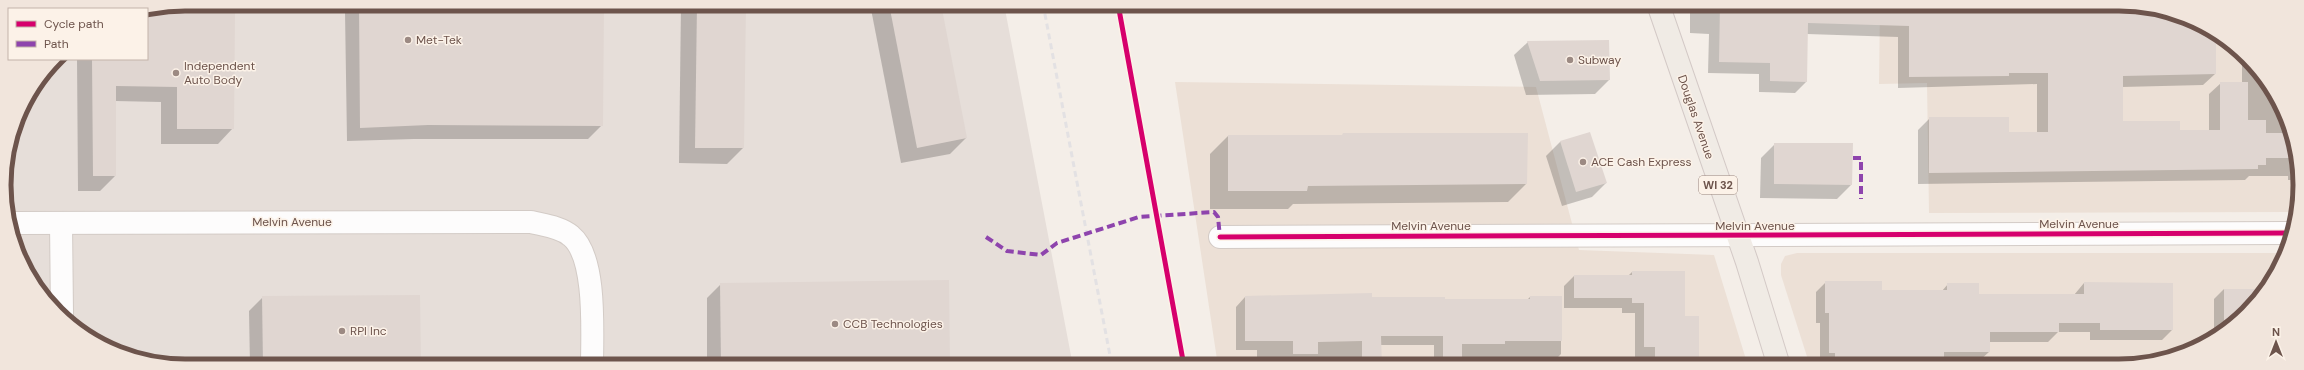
<svg xmlns="http://www.w3.org/2000/svg" width="2304" height="370" font-family="'DM Sans',sans-serif">
<rect width="100%" height="100%" fill="#f4eee8"/>
<g fill="#ece0d6">
<polygon points="1880,4 2131,4 2199,23 2255,66 2290,127 2300,197 2296,212 1929,213 1927,83 1879,84"/>
<polygon points="1175,82 1536,87 1579,250 1714,255 1748,366 1218,366"/>
<polygon points="1797,253 2285,253 2281,265 2247,313 2199,347 2131,366 1810,366 1781,275 1781,264 1785,256"/>
</g>
<polygon fill="#e6ded9" points="185,4 1004,4 1073,366 173,366 105,347 49,305 14,243 4,173 23,105 56,59 147,59 147,12"/>
<g fill="#0003">
<polygon points="353,4 482,4 602,125 588,139 414,139 347,141 345,12"/>
<polygon points="681,4 745,4 743,148 727,164 679,163"/>
<polygon points="870,4 940,4 966,138 950,154 901,163"/>
<polygon points="1690,4 2131,4 2199,23 2223,41 2215,41 2215,74 2203,85 2122,87 2122,122 2179,131 2209,131 2209,94 2221,83 2242,83 2242,60 2245,58 2255,66 2290,127 2297,180 2288,180 2288,176 2249,176 2245,180 1918,184 1918,130 1930,118 2008,133 2037,133 2037,84 1898,88 1898,37 1807,34 1806,82 1795,93 1759,92 1759,74 1708,73 1709,34 1690,33"/>
<polygon points="176,6 176,14 233,128 218,144 161,144 161,102 115,101 115,176 100,191 78,191 77,59 147,59 147,12"/>
<polygon points="1528,42 1609,80 1595,94 1526,95 1514,55"/>
<polygon points="1589,133 1606,183 1592,197 1562,206 1546,156 1560,142"/>
<polygon points="1228,136 1526,184 1508,202 1293,204 1288,209 1210,209 1210,154"/>
<polygon points="1775,144 1851,185 1837,199 1760,198 1761,158"/>
<polygon points="1632,272 1684,317 1698,360 1712,360 1712,366 1645,366 1645,357 1635,357 1635,313 1622,313 1622,308 1564,308 1564,286 1574,276 1628,276"/>
<polygon points="1826,282 1881,291 1942,291 1948,284 1978,295 2074,295 2084,283 2172,284 2172,330 2162,340 2090,340 2090,332 2058,332 2048,342 1989,342 1989,352 1979,361 1940,361 1940,366 1825,366 1825,363 1820,363 1820,323 1816,323 1816,292"/>
<polygon points="721,284 949,366 707,366 707,298"/>
<polygon points="2224,289 2264,289 2247,313 2214,335 2214,299"/>
<polygon points="1531,296 1561,296 1561,354 1552,363 1540,363 1540,366 1434,366 1434,345 1381,345 1381,366 1257,366 1257,350 1236,350 1236,307 1245,297 1527,300"/>
<polygon points="263,297 420,366 250,366 249,311"/>
</g>
<g fill="#e0d6d1">
<polygon points="359,4 604,4 603,126 428,125 360,128"/>
<polygon points="697,4 746,4 744,148 695,148"/>
<polygon points="889,4 941,4 967,138 917,148"/>
<polygon points="1720,4 2131,4 2199,23 2216,35 2216,74 2123,76 2123,121 2180,121 2180,130 2220,130 2220,82 2248,82 2248,120 2266,120 2266,133 2291,133 2294,158 2266,158 2266,165 2258,165 2258,169 1929,173 1929,117 2009,117 2009,132 2048,132 2048,73 2009,73 2009,76 1909,77 1909,26 1808,23 1807,82 1770,81 1770,63 1719,62"/>
<polygon points="177,6 177,13 235,13 234,129 177,129 177,87 116,86 116,176 93,176 92,59 147,59 147,12"/>
<polygon points="1609,40 1610,80 1540,81 1527,41"/>
<polygon points="1590,132 1607,183 1576,192 1560,141"/>
<polygon points="1343,133 1528,133 1527,184 1308,186 1307,191 1228,191 1228,135 1342,135"/>
<polygon points="1774,143 1853,143 1852,185 1774,184"/>
<polygon points="1632,271 1685,271 1685,316 1699,316 1699,366 1655,366 1655,347 1644,347 1644,303 1632,303 1632,298 1574,298 1574,275 1632,275"/>
<polygon points="949,280 950,366 721,366 720,283"/>
<polygon points="1825,281 1882,281 1882,290 1947,290 1947,283 1979,283 1979,294 2084,294 2084,282 2173,283 2173,330 2100,330 2100,323 2059,323 2059,332 1990,332 1990,352 1944,352 1944,359 1895,359 1895,366 1835,366 1835,353 1829,353 1829,313 1825,313"/>
<polygon points="2224,289 2264,289 2247,313 2224,330"/>
<polygon points="1372,293 1372,297 1445,297 1445,299 1530,299 1530,296 1562,296 1562,341 1505,341 1505,344 1462,344 1462,366 1443,366 1443,336 1381,336 1382,366 1362,366 1362,341 1318,342 1318,354 1293,354 1293,341 1245,341 1245,296"/>
<polygon points="420,295 421,366 263,366 262,296"/>
</g>
<g fill="none" stroke-linecap="round" stroke-linejoin="round">
<defs>
<g id="minor">
<path d="M11 223 531 222C543 225 561 227 571 236 597 257 592 334 592 366"/>
<polyline points="61,223 62,314"/>
<polyline points="1220,237 2290,233"/>
</g>
<polyline id="major" points="1658,4 1747,262 1779,366"/>
</defs>
<use href="#minor" stroke="#d3cbc6" stroke-width="24"/>
<use href="#major" stroke="#d3c9c6" stroke-width="24"/>
<use href="#minor" stroke="#fdfcfc" stroke-width="22"/>
<use href="#major" stroke="#f0ebe5" stroke-width="22"/>
<polyline stroke="#e3e1e3" stroke-width="3" stroke-dasharray="6 4" stroke-linecap="butt" points="1043,4 1112,366"/>
<g stroke="#8e44ad" stroke-width="4" stroke-dasharray="8 4" stroke-linecap="butt">
<polyline points="1853,158 1861,158 1861,199"/>
<polyline points="986,237 1007,251 1041,255 1057,243 1139,217 1214,212 1218,217 1220,237"/>
</g>
<defs>
<g id="cycleway">
<polyline points="1118,4 1184,366"/>
<polyline points="1220,237 2290,233"/>
</g>
</defs>
<use href="#cycleway" stroke="#fcf2e8" stroke-width="8"/>
<use href="#cycleway" stroke="#d6006c" stroke-width="5"/>
</g>
<g fill="#9c8a83" stroke="#fcf2e8" stroke-width="1.5">
<circle cx="408" cy="40" r="4"/>
<circle cx="1570" cy="60" r="4"/>
<circle cx="176" cy="73" r="4"/>
<circle cx="1583" cy="162" r="4"/>
<circle cx="835" cy="324" r="4"/>
<circle cx="342" cy="331" r="4"/>
</g>
<g text-anchor="middle" dominant-baseline="central" stroke-width="3" stroke-linejoin="round" paint-order="stroke">
<rect fill="#fcf2e8" stroke="#98837b" stroke-width="1" x="1699" y="176" width="38" height="18" rx="3"/>
<g font-size="11" font-weight="bold" fill="#6d544c">
<text x="1718" y="185">WI 32</text>
</g>
<g font-size="12" fill="#6d544c" stroke="#fcf2e8" text-anchor="start">
<text x="416" y="40">Met-Tek</text>
<text x="1578" y="60">Subway</text>
<text x="184" y="66">Independent<tspan x="184" dy="14">Auto Body</tspan></text>
<text x="1591" y="162">ACE Cash Express</text>
<text x="843" y="324">CCB Technologies</text>
<text x="350" y="331">RPI Inc</text>
</g>
<g font-size="12" fill="#6d544c" stroke="#fcf2e8">
<text transform="translate(1696 117) rotate(71)">Douglas Avenue</text>
<text x="292" y="222">Melvin Avenue</text>
<text x="2079" y="224">Melvin Avenue</text>
<text x="1431" y="226">Melvin Avenue</text>
<text x="1755" y="226">Melvin Avenue</text>
</g>
</g>
<path d="M0 0H2304V370H0ZM185 11H2119A174 174 0 0 1 2293 185V185A174 174 0 0 1 2119 359H185A174 174 0 0 1 11 185V185A174 174 0 0 1 185 11Z" fill="#f1e5dc" fill-rule="evenodd"/>
<path fill="none" stroke="#6d544c" stroke-width="5" d="M185 11H2119A174 174 0 0 1 2293 185V185A174 174 0 0 1 2119 359H185A174 174 0 0 1 11 185V185A174 174 0 0 1 185 11Z"/>
<rect x="8" y="8" width="140" height="52" fill="#fcf2e8" stroke="#c3b3aa"/>
<rect x="16" y="21" width="20" height="6" fill="#d6006c" stroke="#c3b3aa"/>
<text x="44" y="28" font-size="12" fill="#6d544c">Cycle path</text>
<rect x="16" y="41" width="20" height="6" fill="#8e44ad" stroke="#c3b3aa"/>
<text x="44" y="48" font-size="12" fill="#6d544c">Path</text>
<g transform="translate(2276 342)" stroke="#fcf2e8" stroke-width="3" paint-order="stroke">
<path d="M0-3L7 15L0 10L-7 15Z" fill="#6d544c"/>
<text y="-6" font-size="11" font-weight="bold" text-anchor="middle" fill="#6d544c">N</text>
</g>
</svg>
